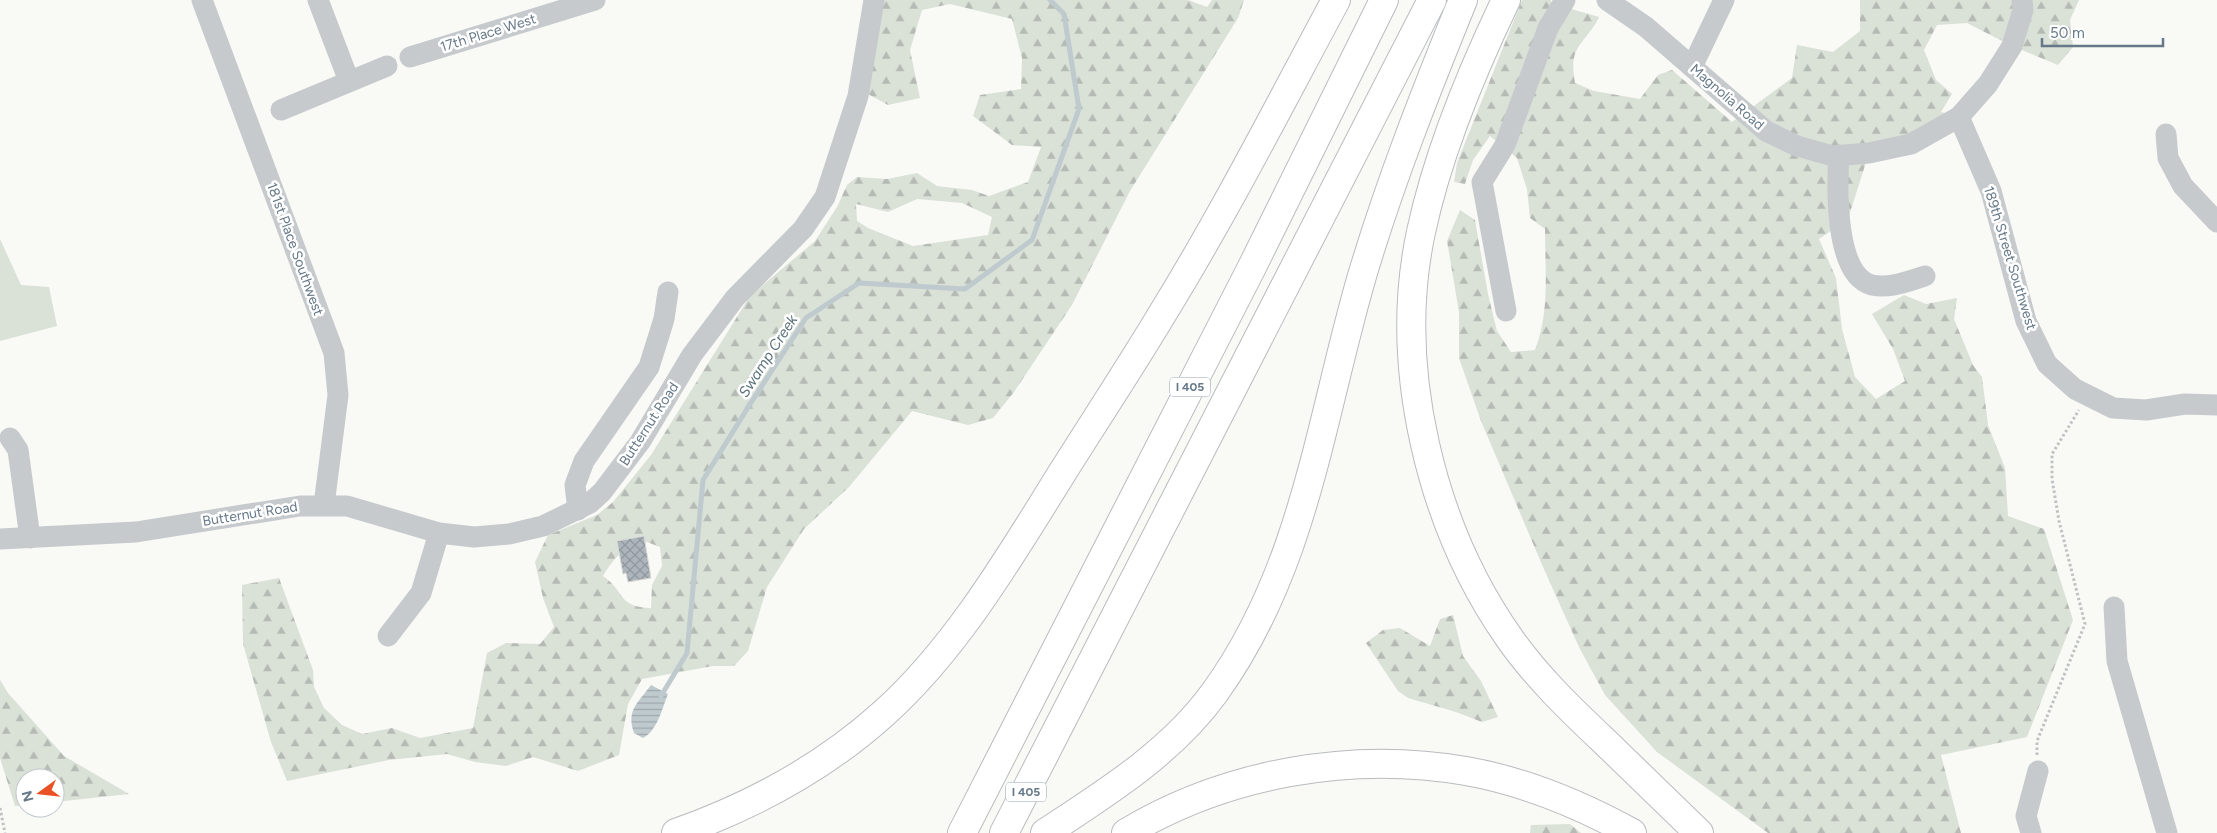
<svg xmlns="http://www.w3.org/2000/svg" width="2217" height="833" font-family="Figtree,sans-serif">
<defs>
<pattern id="forest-firs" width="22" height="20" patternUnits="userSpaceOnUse" patternTransform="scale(1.25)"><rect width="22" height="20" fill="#dae1d7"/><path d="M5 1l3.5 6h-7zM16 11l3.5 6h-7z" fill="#b5bbb4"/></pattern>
<pattern id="water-rules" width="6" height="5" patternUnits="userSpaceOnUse" patternTransform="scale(1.25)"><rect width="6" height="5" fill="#bfcace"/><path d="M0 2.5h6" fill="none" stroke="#9fa9ad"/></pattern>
<pattern id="building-cross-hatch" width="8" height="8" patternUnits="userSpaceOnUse" patternTransform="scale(1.25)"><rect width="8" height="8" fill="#acb5bb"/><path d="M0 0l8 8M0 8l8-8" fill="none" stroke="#90989e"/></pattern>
</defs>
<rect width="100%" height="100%" fill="#f9f9f6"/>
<polygon fill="#dae1d7" points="0,239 21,285 49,287 57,326 0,341"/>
<g fill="url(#forest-firs)" fill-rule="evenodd">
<path d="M882 0H1188L1207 7 1212 0H1244L1238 18 1130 191 1072 305 1014 392 993 418 968 425 912 411 849 487 804 529 767 587 748 651 734 666H713L642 679 628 704 619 755 578 771 533 757 506 766 475 762 447 754 389 760 287 781 271 742 243 644 242 585 279 578 313 670 314 687 324 708 342 725 362 734 392 728 420 738 473 728 487 653 506 643 540 644 554 627 543 598 535 562 548 535 597 515 613 502 651 455 750 296 815 241 837 207 847 185 857 177 887 179 917 173 937 186 972 190 989 196 1028 182 1041 147 1012 145 973 116 980 95 1021 89 1022 58 1012 19 950 4 922 10 910 50 920 98 888 105 866 93ZM917 199 962 203 992 217 988 235 913 246 868 228 857 221 856 204 888 212ZM647 542 660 547 662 566 652 585 651 608C617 607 626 592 603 576 616 555 623 548 647 542Z"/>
<path d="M1522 0H1551V3L1599 17C1592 33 1577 43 1574 58 1572 66 1574 75 1575 83L1594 91 1640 99 1658 75 1672 70 1732 122 1792 78 1797 45 1833 52 1860 31V0H2079L2070 20 2073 47 2058 65 2012 46 1967 23 1937 25 1924 50 1936 80 1952 94 1941 112 1959 117 1869 153 1848 219 1819 239 1836 278 1842 329 1855 377 1876 399 1905 381 1893 349 1872 314 1904 295 1926 304 1957 298 1954 319 1973 365 1982 377 1988 425 2005 468 2008 516 2044 529 2073 620 2027 737 1941 755 1961 833H1768L1657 752 1605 695 1579 647 1543 567 1481 421 1459 358V312L1447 241 1460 210 1475 220 1488 294 1497 331 1511 352 1535 350C1550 311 1545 271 1545 229L1530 218 1527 189 1517 158 1490 136 1473 160 1465 184 1454 182 1457 163Z"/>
<polygon points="1453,615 1463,656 1481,681 1498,717 1482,722 1456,712 1408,698 1398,691 1366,643 1383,630 1400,628 1430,646 1440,619"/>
<polygon points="0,680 8,693 64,756 129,794 55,802 55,778 25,778 25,805 15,806 0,758"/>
<polygon points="1570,824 1581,833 1530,833 1531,825"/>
</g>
<path fill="url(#water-rules)" d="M651 685 668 694C662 708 658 730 643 738L634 733C626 710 638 703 651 685Z"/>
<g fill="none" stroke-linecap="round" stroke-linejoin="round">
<polyline stroke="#bfcace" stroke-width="5" points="661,696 687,653 703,480 752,401 806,318 859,283 965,289 1032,240 1079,109 1064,14 1050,0"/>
</g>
<polygon fill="url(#building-cross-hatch)" stroke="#dadad8" points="644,536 651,578 628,582 626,573 623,574 617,541"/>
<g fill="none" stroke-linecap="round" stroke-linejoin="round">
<defs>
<g id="highway">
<path d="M1506 0C1471 73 1438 152 1421 232 1392 367 1431 527 1510 639 1536 676 1570 709 1603 740 1635 771 1667 802 1699 833"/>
<path d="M676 833C752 806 823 768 883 714 956 649 1011 555 1062 473 1096 419 1131 366 1164 311 1226 210 1280 104 1336 0"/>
<polyline points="962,833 1252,267 1384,0"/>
<polyline points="1004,833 1432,0"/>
<path d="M1045 833C1106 793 1172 752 1215 692 1305 567 1320 420 1362 276 1390 182 1426 91 1463 0"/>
<path d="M1126 833C1226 773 1351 751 1466 771 1523 781 1581 805 1632 833"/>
</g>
</defs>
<use href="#highway" stroke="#b8bcbf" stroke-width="30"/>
<g stroke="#bfc2c4" stroke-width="3" stroke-dasharray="2.5 2.5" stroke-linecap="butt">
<polyline points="2037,755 2037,741 2085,624 2059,521 2052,479 2052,454 2079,410"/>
<polyline points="0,808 5,833"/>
</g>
<g stroke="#c6cacd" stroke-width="21">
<polyline points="202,0 334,353 338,395 324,505"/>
<polyline points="318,0 349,81"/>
<polyline points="1607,0 1646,27 1766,131 1797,146 1833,156 1869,153 1911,144 1959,117 1988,84 2012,46 2023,10 2022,0"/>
<polyline points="410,57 595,0"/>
<polyline points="1692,67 1724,0"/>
<polyline points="281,110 387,66"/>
<polyline points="1959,117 1991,191 2026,321 2047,364 2075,389 2113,408 2146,410 2185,404 2217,405"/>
<polyline points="2166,134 2168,158 2183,186 2217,222"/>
<path d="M1839 155C1837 186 1834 275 1872 285 1890 289 1908 281 1925 276"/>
<polyline points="1506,311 1482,182 1505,145 1548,28 1565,0"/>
<polyline points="10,438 18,450 30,538"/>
<polyline points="578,510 575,485 584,461 649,367 664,319 668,292"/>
<polyline points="0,539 136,532 300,506 347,506 439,533 474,537 509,534 543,526 590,503 602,492 640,442 692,355 735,298 803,229 825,197 858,96 874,0"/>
<polyline points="2114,607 2117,661 2167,833"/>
<polyline points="388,636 421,593 439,533"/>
<polyline points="2031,833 2026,816 2038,771"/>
</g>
<use href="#highway" stroke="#fff" stroke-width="28"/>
</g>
<g text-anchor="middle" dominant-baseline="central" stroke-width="5" stroke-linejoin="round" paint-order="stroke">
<g fill="#fff" stroke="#94a1ac" stroke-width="1">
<rect x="1170" y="377.5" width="40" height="19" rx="4"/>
<rect x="1006" y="782.5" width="40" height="19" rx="4"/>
</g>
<g font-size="12" font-weight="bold" fill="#667988">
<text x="1190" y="387">I 405</text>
<text x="1026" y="792">I 405</text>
</g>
<g font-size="14" fill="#667988" stroke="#fff">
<text transform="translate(488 33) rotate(-17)">17th Place West</text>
<text transform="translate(1727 97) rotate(41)">Magnolia Road</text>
<text transform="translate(295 249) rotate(70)">181st Place Southwest</text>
<text transform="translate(2010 258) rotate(73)">189th Street Southwest</text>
<text transform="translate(649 424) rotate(-57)">Butternut Road</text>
<text transform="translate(250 514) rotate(-9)">Butternut Road</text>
</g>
<g font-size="15" font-style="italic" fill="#5e747c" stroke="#fff">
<text transform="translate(768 356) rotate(-57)">Swamp Creek</text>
</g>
</g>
<g transform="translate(40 793) rotate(255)"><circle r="24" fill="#ffffff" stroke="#c2c9cf"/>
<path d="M0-4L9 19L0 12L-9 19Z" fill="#ea5124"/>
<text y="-8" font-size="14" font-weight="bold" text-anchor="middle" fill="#667988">N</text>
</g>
<path d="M2042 38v8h121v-8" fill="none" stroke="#667988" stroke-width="2.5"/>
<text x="2050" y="38" font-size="15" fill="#667988" stroke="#ffffff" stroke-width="4" paint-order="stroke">50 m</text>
</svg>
